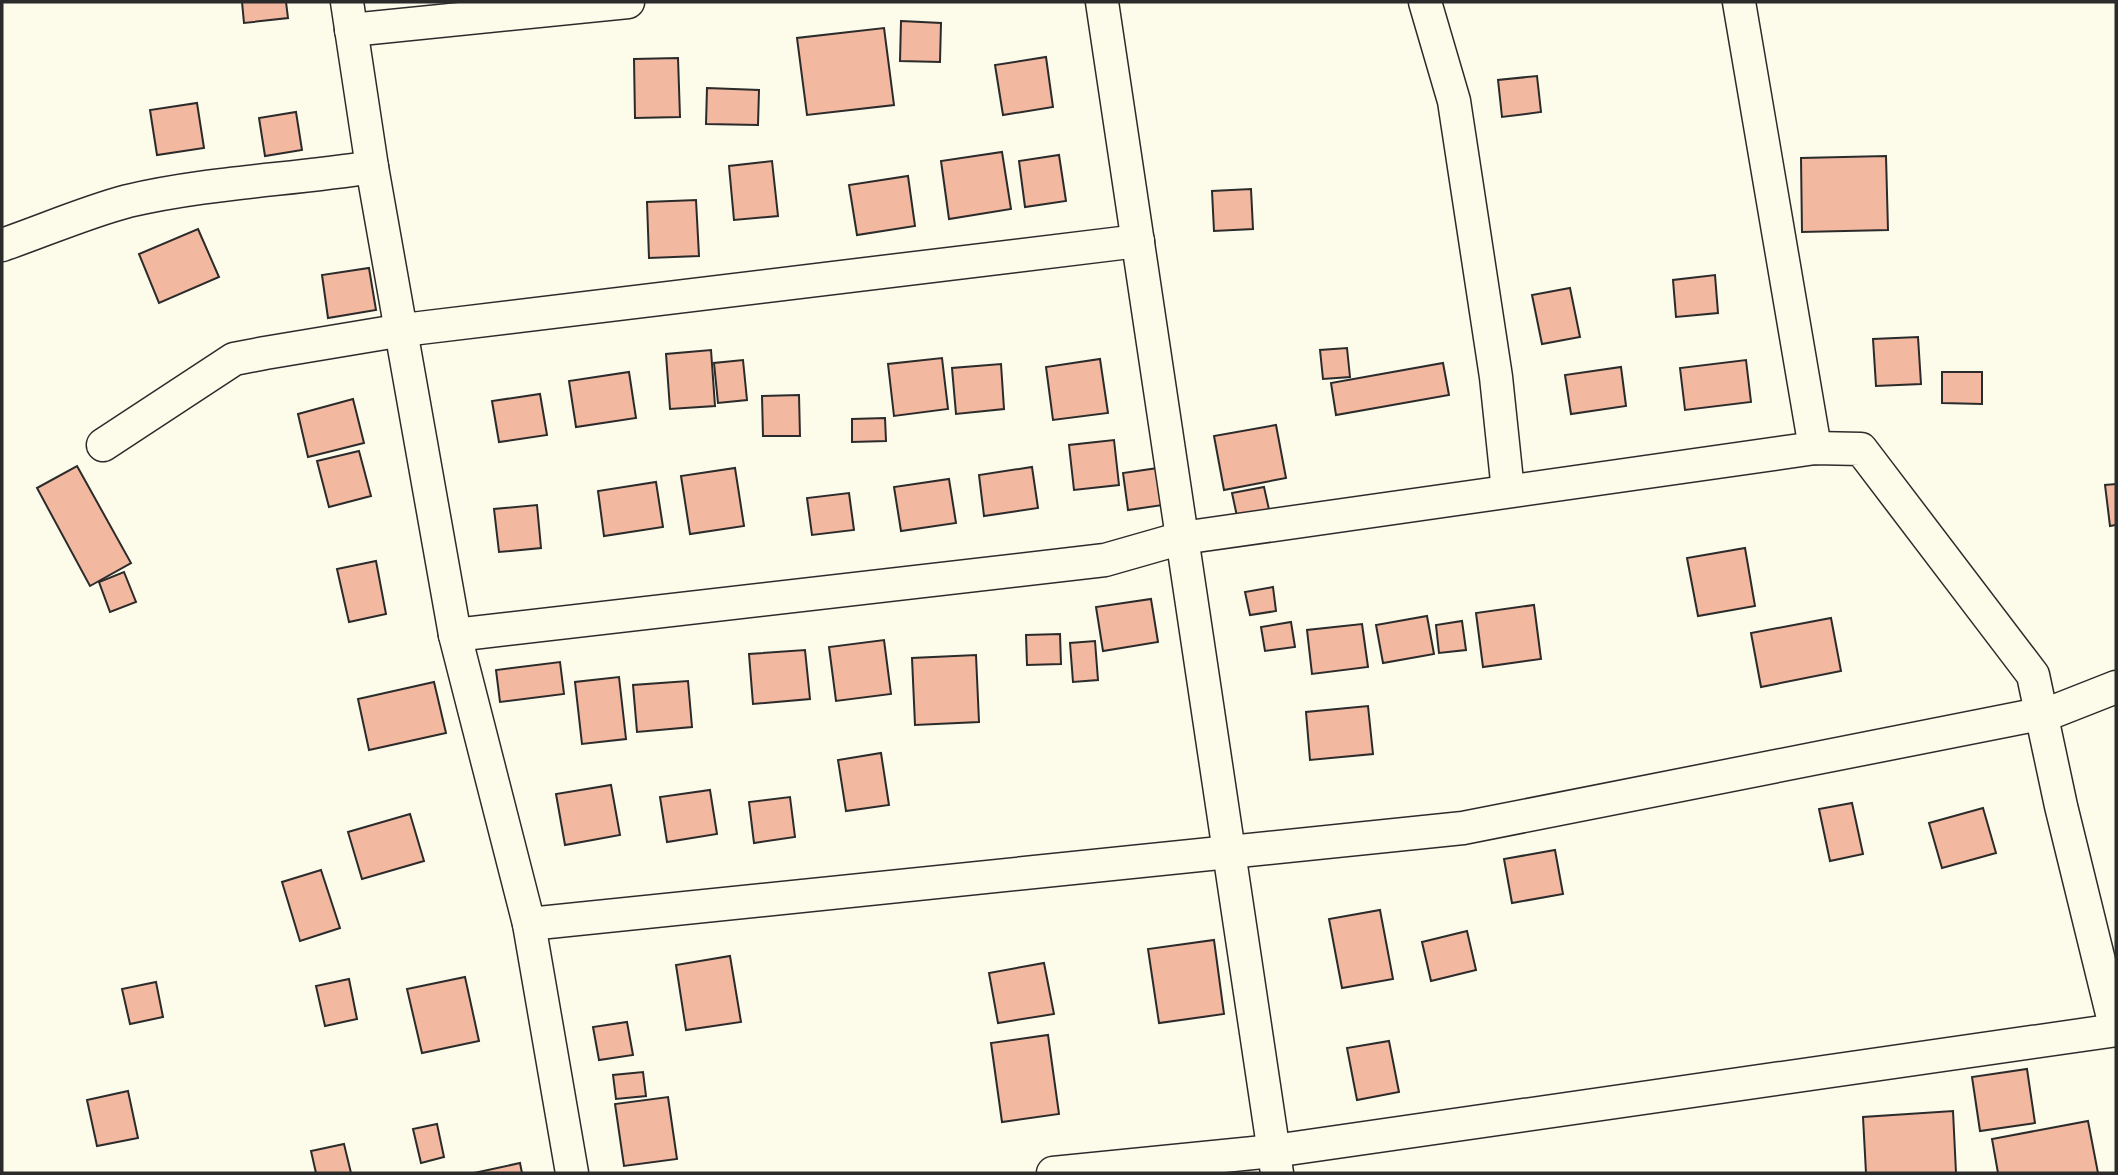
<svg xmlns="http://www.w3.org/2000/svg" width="2118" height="1175" font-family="Poppins,sans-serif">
<rect width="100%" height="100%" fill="#fdfbea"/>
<g fill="#f2b8a0" stroke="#2b2b2b" stroke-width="2">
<polygon points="242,2 286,2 288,18 244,23"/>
<polygon points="901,21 941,23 940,62 900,61"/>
<polygon points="884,28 894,105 807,115 797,38"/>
<polygon points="1046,57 1053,107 1003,115 995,65"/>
<polygon points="678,58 680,117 635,118 634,59"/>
<polygon points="1537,76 1541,112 1502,117 1498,80"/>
<polygon points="707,88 759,90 758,125 706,124"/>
<polygon points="197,103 204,148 157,155 150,110"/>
<polygon points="296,112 302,150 265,156 259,118"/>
<polygon points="1002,152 1011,209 949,219 941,161"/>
<polygon points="1059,155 1066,201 1025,207 1019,161"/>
<polygon points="1886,156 1888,230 1802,232 1801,158"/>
<polygon points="772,161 778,216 734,220 729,166"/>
<polygon points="908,176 915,226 857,235 849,185"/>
<polygon points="1251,189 1253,229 1214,231 1212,191"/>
<polygon points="696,200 699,256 649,258 647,202"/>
<polygon points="198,229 219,277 159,303 139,254"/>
<polygon points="369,268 376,310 328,318 322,275"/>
<polygon points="1715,275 1718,313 1676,317 1673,280"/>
<polygon points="1570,288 1580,337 1542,344 1532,295"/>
<polygon points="1918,337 1921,384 1876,386 1873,339"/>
<polygon points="1347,348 1350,377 1323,379 1320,350"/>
<polygon points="711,350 715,406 670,409 666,354"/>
<polygon points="942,358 948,409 894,416 888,364"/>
<polygon points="1100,359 1108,413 1053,420 1046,367"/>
<polygon points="743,360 747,400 718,403 714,363"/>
<polygon points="1746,360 1751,402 1685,410 1680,368"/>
<polygon points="1443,363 1449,395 1336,415 1331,383"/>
<polygon points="1001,364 1004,409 956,414 952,368"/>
<polygon points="1621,367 1626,406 1571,414 1565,375"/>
<polygon points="629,372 636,418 576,427 569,381"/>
<polygon points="1942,372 1982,372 1982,404 1942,403"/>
<polygon points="540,394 547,435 499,442 492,401"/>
<polygon points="799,395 800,436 763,436 762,396"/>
<polygon points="353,399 364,443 308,457 298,414"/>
<polygon points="885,418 886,441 852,442 852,419"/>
<polygon points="1276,425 1286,478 1224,490 1214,436"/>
<polygon points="1114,440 1119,485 1074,490 1069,445"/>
<polygon points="359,451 371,496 329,507 317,461"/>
<polygon points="77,466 131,563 90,586 37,488"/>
<polygon points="1032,467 1038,508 984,516 979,475"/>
<polygon points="735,468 744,526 690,534 681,476"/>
<polygon points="1158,468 1163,505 1128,510 1123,473"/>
<polygon points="949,479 956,523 901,531 894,487"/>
<polygon points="656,482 663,527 604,536 598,491"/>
<polygon points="2116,484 2116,525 2110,526 2105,485"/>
<polygon points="1264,487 1270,514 1238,521 1232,493"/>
<polygon points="849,493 854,530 812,535 807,498"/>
<polygon points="537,505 541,548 499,552 494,509"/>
<polygon points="1745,548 1755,606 1698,616 1687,558"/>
<polygon points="376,561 386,614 349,622 337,569"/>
<polygon points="124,572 136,602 110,612 99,582"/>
<polygon points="1273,587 1276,611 1250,615 1245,592"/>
<polygon points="1151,599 1158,642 1103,651 1096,607"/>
<polygon points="1534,605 1541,659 1483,667 1476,613"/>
<polygon points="1427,616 1434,654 1383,663 1376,625"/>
<polygon points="1831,618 1841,671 1761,687 1751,633"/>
<polygon points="1462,621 1466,650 1439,653 1436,625"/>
<polygon points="1291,622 1295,647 1265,651 1261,627"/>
<polygon points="1362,624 1368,667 1312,674 1307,630"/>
<polygon points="1060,634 1061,664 1027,665 1026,635"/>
<polygon points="884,640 891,694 836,701 829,647"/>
<polygon points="1095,641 1098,680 1073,682 1070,643"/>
<polygon points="805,650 810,699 753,704 749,654"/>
<polygon points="976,655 979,722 915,725 912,658"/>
<polygon points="560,662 564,694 500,702 496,670"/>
<polygon points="619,677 626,739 582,744 575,682"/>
<polygon points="688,681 692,727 637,732 633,685"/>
<polygon points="434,682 446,733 369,750 358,699"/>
<polygon points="1368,706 1373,754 1310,760 1306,712"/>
<polygon points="881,753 889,805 846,811 838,760"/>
<polygon points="611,785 620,835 565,845 556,794"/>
<polygon points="710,790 717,834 667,842 660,797"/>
<polygon points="790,797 795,837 754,843 749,802"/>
<polygon points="1852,803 1863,854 1830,861 1819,809"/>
<polygon points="1983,808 1996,853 1942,868 1929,823"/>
<polygon points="410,814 424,861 362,879 348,832"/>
<polygon points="1555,850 1563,894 1512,903 1504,859"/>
<polygon points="321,870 340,928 300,941 282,882"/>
<polygon points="1380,910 1393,979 1342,988 1329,919"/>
<polygon points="1467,931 1476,970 1431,981 1422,942"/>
<polygon points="1214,940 1224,1014 1159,1023 1148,949"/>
<polygon points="730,956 741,1022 686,1030 676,965"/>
<polygon points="1044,963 1054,1014 998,1023 989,973"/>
<polygon points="465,977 479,1041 422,1053 407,989"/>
<polygon points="349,979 357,1019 325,1026 316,986"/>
<polygon points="156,982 163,1017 130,1024 122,989"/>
<polygon points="627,1022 633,1055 599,1060 593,1027"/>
<polygon points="1048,1035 1059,1114 1002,1122 991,1043"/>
<polygon points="1389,1041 1399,1092 1357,1100 1347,1048"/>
<polygon points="2027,1069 2035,1123 1980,1131 1972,1077"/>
<polygon points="643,1072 646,1096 616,1099 613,1075"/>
<polygon points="128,1091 138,1138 97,1146 87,1100"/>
<polygon points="668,1097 677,1159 624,1166 615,1104"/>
<polygon points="1953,1111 1956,1173 1866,1173 1863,1117"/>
<polygon points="2088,1121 2098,1173 1998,1173 1992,1139"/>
<polygon points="437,1124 444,1157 421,1163 413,1129"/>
<polygon points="344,1144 351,1173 316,1173 311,1151"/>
<polygon points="520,1163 522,1173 474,1173"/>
</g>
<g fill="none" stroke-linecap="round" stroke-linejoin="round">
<defs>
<g id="minor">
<polyline points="347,2 372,167 455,635 529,924 1463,828 2055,711 2116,687"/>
<polyline points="1102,2 1277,1173"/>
<polyline points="1425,2 1454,101 1496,377 1508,491"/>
<polyline points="1739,2 1815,448"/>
<polyline points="351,30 628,2"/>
<path d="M2 245C43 231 86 212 128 201 209 182 291 180 372 167"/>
<polyline points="103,445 234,359 265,353 403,330 1138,241"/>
<polyline points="455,635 1105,560 1182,538 1815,448 1861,449 2033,675 2061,806 2116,1030"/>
<polyline points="529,924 572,1173"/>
<polyline points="1053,1173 1274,1151 2116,1030"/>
</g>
</defs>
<use href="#minor" stroke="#2b2b2b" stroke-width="35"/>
<use href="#minor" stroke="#fdfbea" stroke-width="32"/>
</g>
<rect width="2118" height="1175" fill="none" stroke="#2b2b2b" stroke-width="7"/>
</svg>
